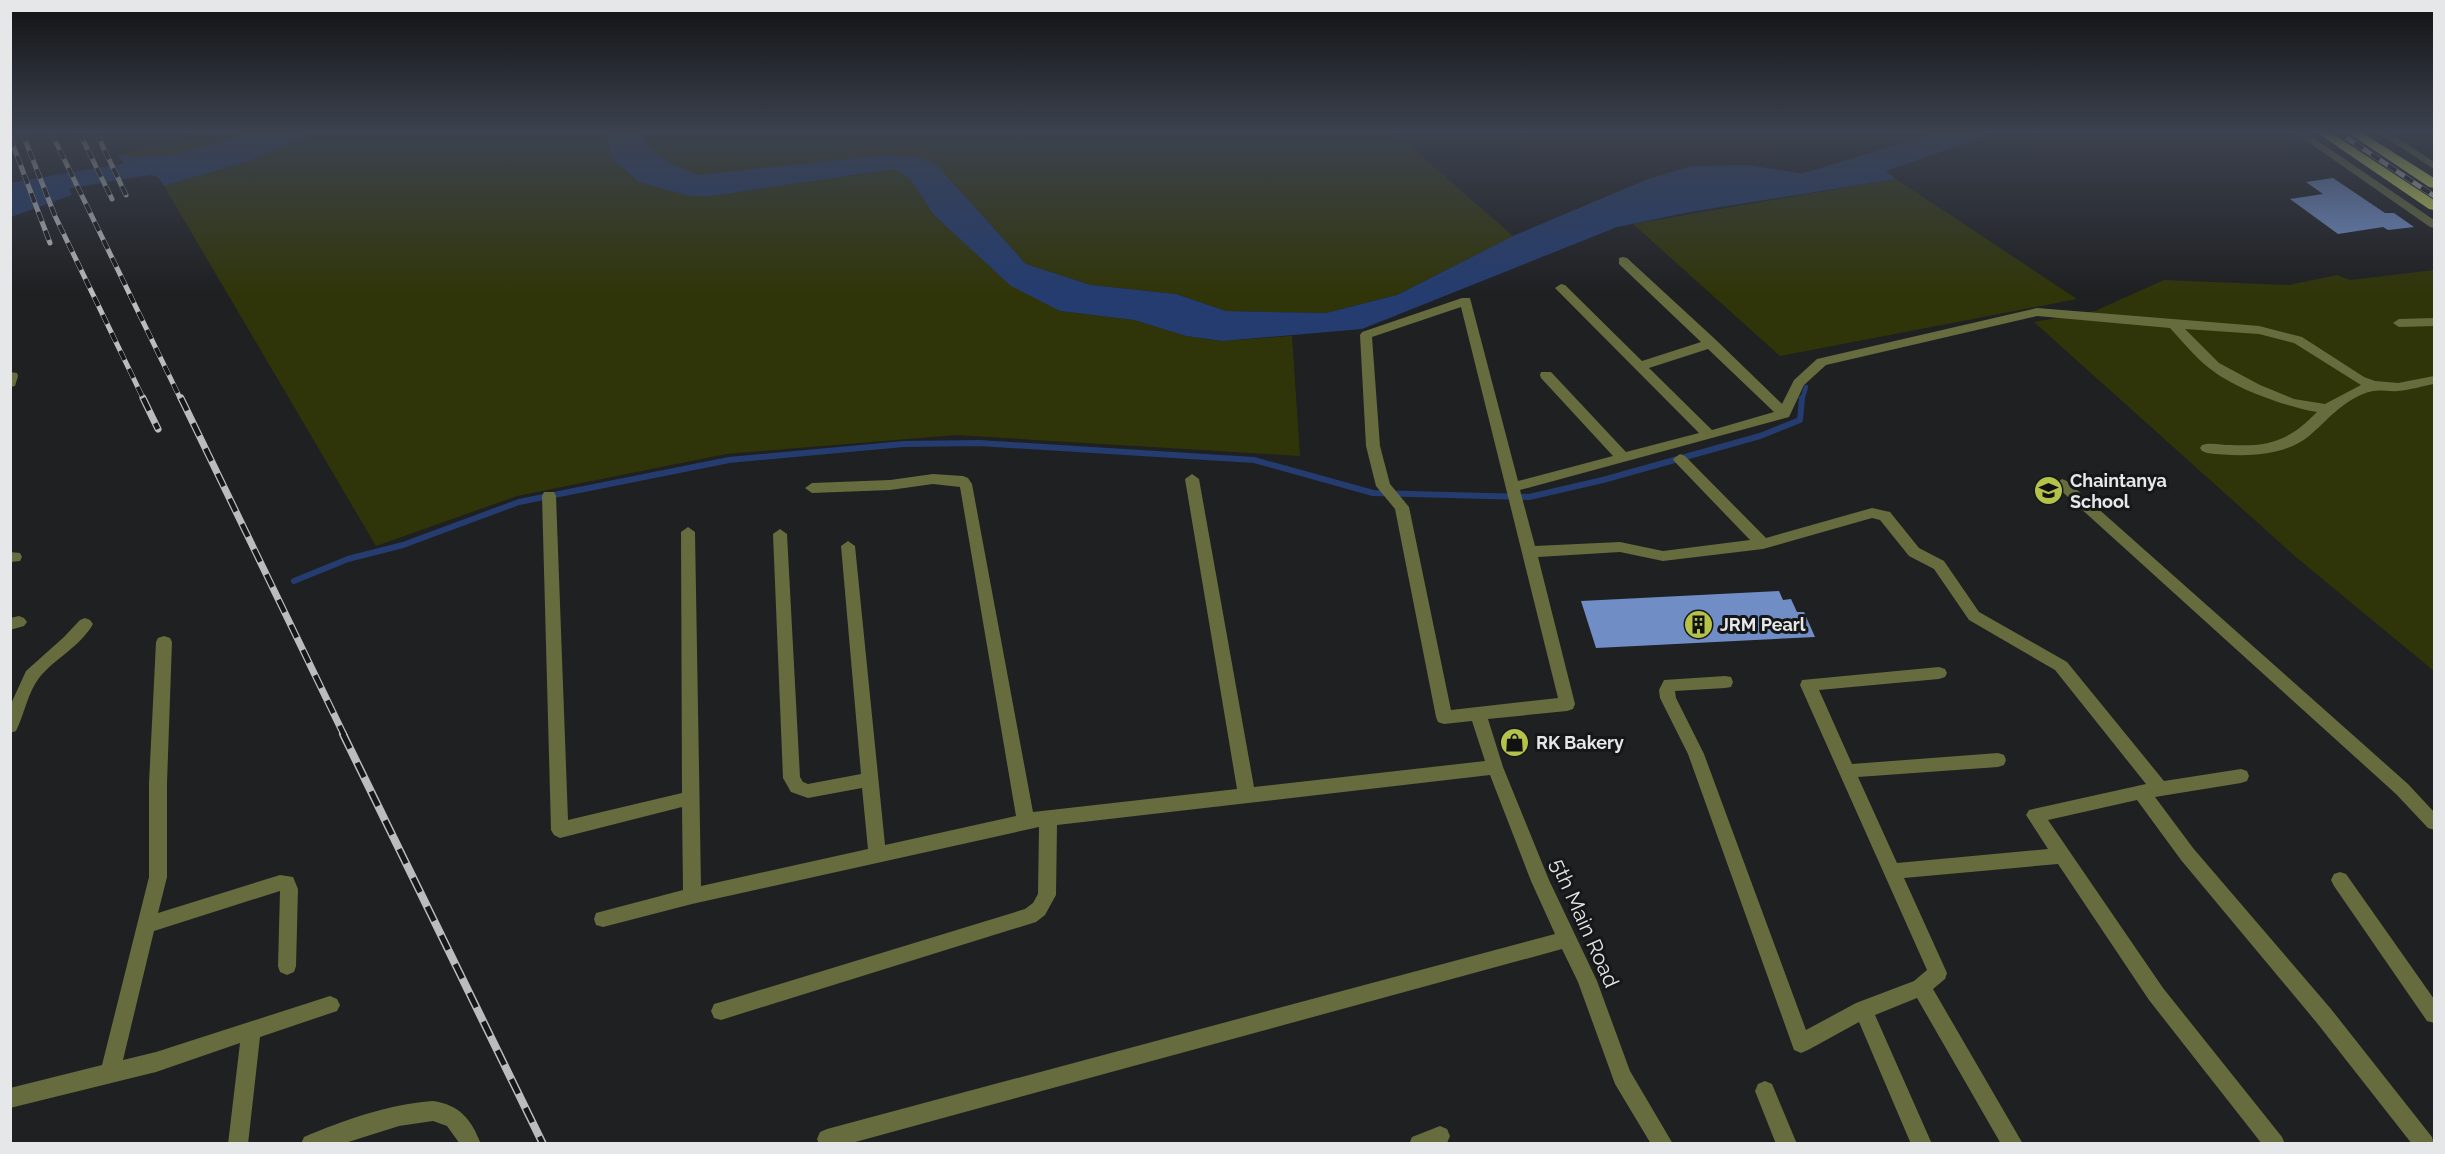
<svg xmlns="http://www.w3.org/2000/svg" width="2445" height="1154" font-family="Raleway,sans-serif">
<rect width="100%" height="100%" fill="#1f2022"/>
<g fill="#303509">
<polygon points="198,132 256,132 170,156 117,156"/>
<polygon points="316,132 605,132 609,138 610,157 690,196 711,196 894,169 910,179 934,215 973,250 1060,311 1134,320 1186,336 1221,341 1292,336 1300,456 956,435 726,454 517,496 376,546 164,186 249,161"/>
<polygon points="640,132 1394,132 1513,236 1397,295 1326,313 1226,311 1176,294 1091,285 1026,264 935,163 918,157 885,155 697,176 661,158"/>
<polygon points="1896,179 2077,299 1780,356 1633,224"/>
<polygon points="2434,270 2434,671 2297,558 2034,322 2095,311 2164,280 2289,285 2337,275 2350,280"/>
</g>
<g fill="#243c6f">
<polygon points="256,132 316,132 249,161 164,186 158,177 150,175 138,176 117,156 170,156"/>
<polygon points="605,132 640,132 661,158 697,175 885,155 918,157 935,163 1026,264 1091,285 1176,294 1226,311 1326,313 1397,295 1513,236 1648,179 1691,166 1748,165 1804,174 1832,173 1889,157 1957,132 1997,132 1886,171 1896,179 1690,212 1617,227 1362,329 1222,341 1186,336 1134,320 1060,311 1011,286 934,215 910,179 894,169 711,196 690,196 639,182 610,157 609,138"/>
<polygon points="61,173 72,195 11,217 11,188"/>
</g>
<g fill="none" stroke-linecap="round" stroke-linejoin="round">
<polyline stroke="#243c6f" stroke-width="4.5" points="1802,400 1806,387"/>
<polyline stroke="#243c6f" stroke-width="6" points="294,581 348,559 403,545 519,502 729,460 904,444 979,443 1254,460 1373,493 1529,497 1603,480 1760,436 1800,420 1802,398"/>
<g fill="#243c6f" fill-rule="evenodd">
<polygon points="1940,132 1979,132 1975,138 1817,187 1807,189 1797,187 1793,181 1797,175"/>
<polygon points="183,153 193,155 197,161 193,167 10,199 10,183"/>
</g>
</g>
<g fill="#708dc6">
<polygon points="2333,178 2385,213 2394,213 2414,227 2388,230 2383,227 2338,234 2290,199 2323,194 2306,182"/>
<polygon points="1779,591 1783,600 1791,599 1797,612 1804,612 1815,637 1596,648 1581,601"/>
</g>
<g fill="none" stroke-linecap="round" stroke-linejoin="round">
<g fill="#666c3d" fill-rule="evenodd">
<polygon points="2294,132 2305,132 2434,220 2434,228 2430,227"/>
<polygon points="2377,132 2389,132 2434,162 2434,169"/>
<path d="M1623 257 1627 258 1716 340 1782 404 1794 380 1817 359 2037 308 2259 326 2302 337 2364 377 2375 381 2398 383 2434 376V384C2423 386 2410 390 2398 391 2384 392 2378 388 2363 394 2338 405 2328 420 2309 436 2282 458 2239 457 2207 453L2202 451 2200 448 2202 445C2211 442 2221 445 2231 445 2270 447 2290 440 2317 412 2284 406 2235 389 2209 368 2195 357 2182 341 2170 328L2037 316 1826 365 1804 385 1789 417 1520 490 1535 546 1620 542 1663 551 1750 540 1675 462 1673 459 1680 454 1685 456 1766 538 1872 508 1890 512 1919 548 1944 561 1979 612 2067 662 2164 781 2241 769 2247 771 2249 776 2247 781 2241 783 2155 797 2193 848 2331 1009 2432 1137 2434 1144H2412L2317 1023 2181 860 2137 800 2048 820 2163 988 2282 1137 2285 1144H2262L2149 1000 2058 864 1904 878 1947 973 1945 979 1933 989 2023 1144H2001L1917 998 1875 1015 1932 1144H1911L1859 1022 1808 1050 1801 1053 1794 1050 1688 754 1660 698 1659 690 1664 680 1725 676 1731 677 1733 682 1731 687 1725 688 1675 691 1676 698 1704 754 1806 1030 1856 1003 1914 981 1927 970 1800 685 1802 680 1939 667 1945 669 1947 673 1945 677 1939 679 1819 690 1852 764 1998 753 2004 755 2006 760 2004 765 1998 767 1858 777 1897 863 2048 849 2026 815 2029 810 2146 784 2055 670 1969 620 1934 569 1909 556 1880 520 1872 518 1763 549 1663 561 1620 552 1538 557 1575 704 1573 709 1567 711 1488 719 1503 767 1549 880 1597 981 1630 1071 1673 1144H1651L1615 1084 1578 982 1562 949 848 1144H819L817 1139 820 1132 827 1129 1555 934 1531 881 1490 775 1057 825 1056 895 1045 915 1036 922 721 1020 714 1018 711 1011 714 1004 721 1002 1025 909 1033 903 1038 894 1039 827 692 904 603 927 596 925 594 919 596 913 683 890 682 807 560 838 554 835 551 830 542 496 544 492H554L556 496 568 820 682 793 681 532 688 527 695 532 701 886 868 849 862 788 808 798 791 792 783 778 773 534 780 529 787 534 800 777 803 782 808 784 861 774 841 546 848 541 855 546 885 845 1016 816 960 487 933 484 890 490 812 493 805 488 812 483 890 480 933 474 963 476 968 478 972 484 1033 812 1237 789 1185 479 1192 474 1199 479 1254 787 1485 761 1472 721 1444 724 1438 722 1436 717 1395 509 1376 486 1366 446 1360 335 1362 332 1462 298H1470L1518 481 1613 456 1541 378 1540 375 1541 372H1551L1626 452 1699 433 1555 288 1561 284 1565 285 1642 361 1701 342 1619 264V258ZM1461 307 1558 698 1451 710 1409 507 1390 484 1380 446 1372 337ZM2185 329 2259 334 2294 343 2361 385 2325 404 2294 399 2260 385 2219 363ZM1708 349 1774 412 1712 430 1649 368Z"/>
<polygon points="2434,318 2434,326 2399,327 2393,323 2399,319"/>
<polygon points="10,372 17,373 18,376 15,386 10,387"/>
<polygon points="2062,479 2067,481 2408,784 2434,812 2434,830 2428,828 2396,794 2057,487 2055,484"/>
<polygon points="10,552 20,553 22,557 20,561 10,562"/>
<polygon points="19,616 24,618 27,622 24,626 10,630 10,618"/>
<path d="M85 618 90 620 93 624C80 647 55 658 39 678 28 692 24 715 16 731L10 733V706L26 671 64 637 80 620Z"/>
<polygon points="164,636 170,638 172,642 167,783 167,877 158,913 280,875 293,877 298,889 296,966 294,972 287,975 280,972 278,966 280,891 154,931 123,1060 156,1052 330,996 337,999 340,1005 337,1011 260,1037 248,1144 228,1144 240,1043 156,1072 10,1108 10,1088 102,1065 149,877 149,783 156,642 158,638"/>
<polygon points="2340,872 2346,874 2434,999 2434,1023 2427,1021 2334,886 2331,880 2334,874"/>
<polygon points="1765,1081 1772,1084 1797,1144 1776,1144 1755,1091 1758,1084"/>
<path d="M433 1101C460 1105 471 1119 481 1144H460L447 1126 433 1121 399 1126 342 1144H301L304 1137C344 1120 389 1104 433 1101Z"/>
<polygon points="1440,1126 1447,1129 1450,1136 1447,1143 1409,1144 1412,1137"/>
</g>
<g fill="#c9d858" fill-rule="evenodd">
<polygon points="2316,132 2330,132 2434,200 2434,210 2429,209"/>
<polygon points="2347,132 2361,132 2434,178 2434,188 2429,187"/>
</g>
<defs>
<g id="rail-far2">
<polyline points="22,132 55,216 144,400"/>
<polyline points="51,132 181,400"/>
<polyline points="79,132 112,199"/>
<polyline points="96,132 126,195"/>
<polyline points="2338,132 2434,196"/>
<polyline points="10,137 50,243"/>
</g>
<g id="rail-far1">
<polyline points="143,398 158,429"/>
<polyline points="181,398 344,735"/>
</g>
<polyline id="rail" points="343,734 543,1144"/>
</defs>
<use href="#rail-far2" stroke="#bbbcbd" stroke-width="5"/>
<use href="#rail-far1" stroke="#bbbcbd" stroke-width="7"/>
<use href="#rail" stroke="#bbbcbd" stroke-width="8"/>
<use href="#rail-far2" stroke="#161719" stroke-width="4" stroke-dasharray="10" stroke-linecap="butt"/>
<use href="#rail-far1" stroke="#161719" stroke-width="4.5" stroke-dasharray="14" stroke-linecap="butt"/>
<use href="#rail" stroke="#161719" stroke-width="5" stroke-dasharray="16" stroke-linecap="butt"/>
</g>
<linearGradient id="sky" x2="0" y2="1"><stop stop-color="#111213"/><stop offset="0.45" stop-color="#3c424f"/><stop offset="1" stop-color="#3c424f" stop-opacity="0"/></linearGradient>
<rect width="2445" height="293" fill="url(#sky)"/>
<defs>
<symbol id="school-disc" viewBox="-11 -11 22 22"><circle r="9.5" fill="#b4c24a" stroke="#161719"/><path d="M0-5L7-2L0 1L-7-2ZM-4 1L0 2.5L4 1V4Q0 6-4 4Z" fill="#111"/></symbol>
<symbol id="building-disc" viewBox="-11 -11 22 22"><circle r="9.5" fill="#b4c24a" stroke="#161719"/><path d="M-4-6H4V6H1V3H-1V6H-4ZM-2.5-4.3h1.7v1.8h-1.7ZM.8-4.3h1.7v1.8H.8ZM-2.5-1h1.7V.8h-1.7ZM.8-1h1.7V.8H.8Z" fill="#111"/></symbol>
<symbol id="shop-disc" viewBox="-11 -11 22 22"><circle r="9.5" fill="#b4c24a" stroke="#161719"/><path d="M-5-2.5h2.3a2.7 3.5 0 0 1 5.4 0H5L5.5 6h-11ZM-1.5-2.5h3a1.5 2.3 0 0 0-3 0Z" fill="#111"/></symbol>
</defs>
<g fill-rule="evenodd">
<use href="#school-disc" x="2032" y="474" width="33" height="33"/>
<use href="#building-disc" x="1682" y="608" width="33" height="33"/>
<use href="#shop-disc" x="1498" y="726" width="33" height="33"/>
</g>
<g text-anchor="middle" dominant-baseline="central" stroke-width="6" stroke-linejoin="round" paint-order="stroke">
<g font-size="18" font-weight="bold" fill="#e6e7e8" stroke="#161719" text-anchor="start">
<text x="2070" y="480">Chaintanya<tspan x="2070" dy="21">School</tspan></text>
<text x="1720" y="624">JRM Pearl</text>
<text x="1536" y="742">RK Bakery</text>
</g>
<g font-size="21" fill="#e6e7e8" stroke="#161719">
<text transform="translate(1585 923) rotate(66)">5th Main Road</text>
</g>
</g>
<rect width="2445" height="1154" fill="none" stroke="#e6e7e8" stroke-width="24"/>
</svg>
